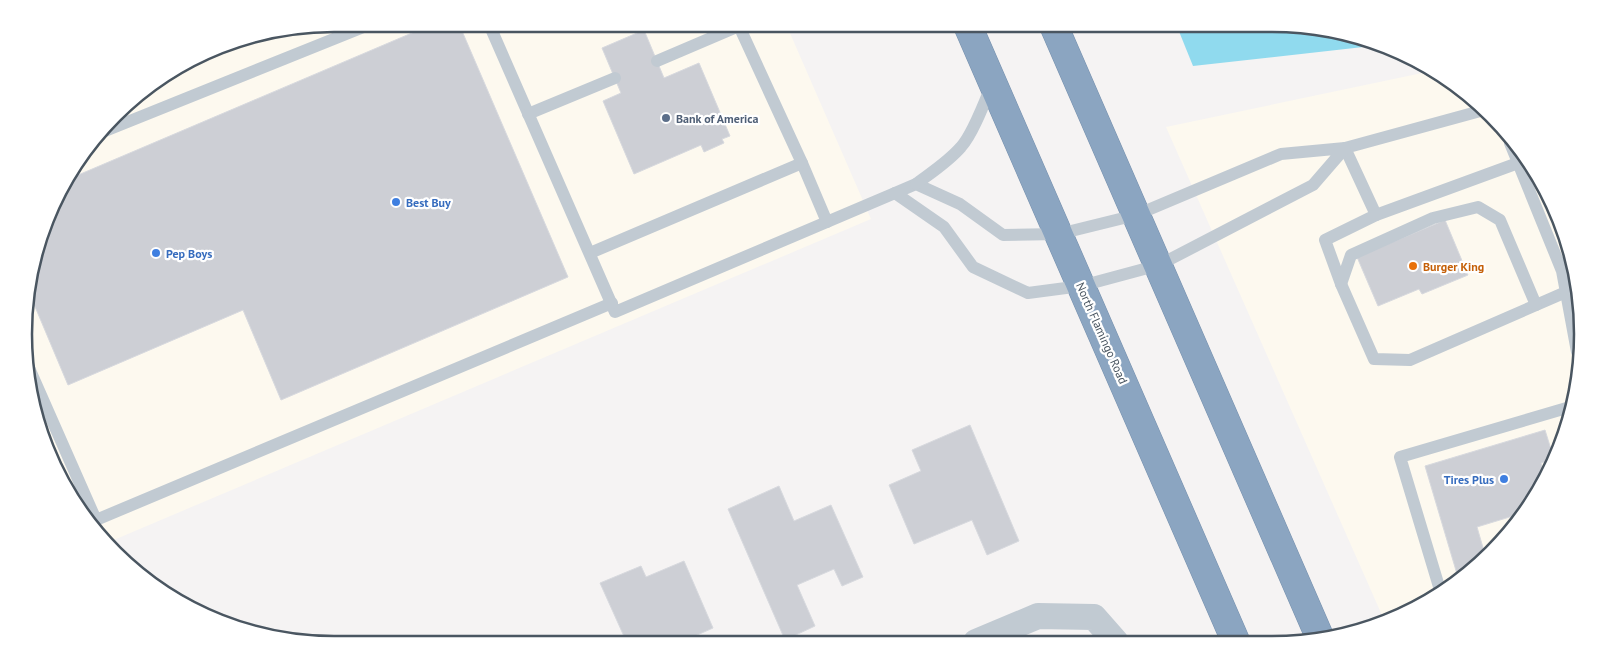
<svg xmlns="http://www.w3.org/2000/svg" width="1607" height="668" font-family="'PT Sans',sans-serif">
<rect width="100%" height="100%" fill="#f5f3f3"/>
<g fill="#fdf9ef">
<polygon points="334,24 786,24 871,219 109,542 76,506 30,395 26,293 65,179 130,101 234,40"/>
<polygon points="1427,72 1477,101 1551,197 1583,313 1567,433 1531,507 1477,567 1392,621 1385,622 1166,127"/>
</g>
<polygon fill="#90daee" points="1176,24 1273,24 1372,40 1381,45 1193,66"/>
<g fill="#cdcfd5" stroke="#d7d9de">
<polygon points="433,24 459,24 568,277 281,400 243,310 68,385 28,290 64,181"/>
<polygon points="644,30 664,78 699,63 730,136 722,139 724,143 704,152 701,145 634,174 603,101 621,93 602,48"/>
<polygon points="1445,220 1468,275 1422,294 1419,289 1378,306 1357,257"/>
<polygon points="970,425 1019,541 987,555 972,520 914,544 889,485 921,471 912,450"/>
<polygon points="1545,430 1554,459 1541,463 1545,477 1531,507 1526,512 1477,527 1486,558 1474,569 1457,574 1425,466"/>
<polygon points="779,486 794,521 831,505 863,577 842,586 834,569 797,585 815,626 785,640 728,509"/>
<polygon points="684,561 713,628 679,643 627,643 600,583 641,566 646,577"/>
</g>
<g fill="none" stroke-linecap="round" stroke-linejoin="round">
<defs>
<g id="highway">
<polyline points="967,24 1236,642"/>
<polyline points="1053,24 1321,640"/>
</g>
</defs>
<use href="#highway" stroke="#7690ad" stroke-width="29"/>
<g stroke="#c1cad2" stroke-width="12">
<polyline points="489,24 615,312 895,193"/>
<polyline points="492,30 507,24"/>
<polyline points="1484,110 1345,148 1376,215 1325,240 1341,284 1374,359 1410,360 1566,292"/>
<polyline points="528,114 615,78"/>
<polyline points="105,131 371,24"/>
<polyline points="1510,143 1562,271 1577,352"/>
<polygon points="1345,148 1313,185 1159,265 1081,286 1028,293 973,267 944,227 895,193 916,184 960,204 1003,235 1059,234 1136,215 1281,154"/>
<polyline points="802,163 827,222"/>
<path d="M916 184C932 172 948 162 961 147 973 134 985 101 992 84"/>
<polyline points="1376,215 1518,163"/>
<polyline points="590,253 802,163 739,26 657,61"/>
<polyline points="1341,284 1351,255 1433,218 1478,207 1500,220 1536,305"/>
<polyline points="29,368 96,520 612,303"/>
<polyline points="1440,590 1400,457 1570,407"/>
</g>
<polyline stroke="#c1cad2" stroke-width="26" points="976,642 1038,616 1094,617 1116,642"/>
<use href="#highway" stroke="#8ba5c1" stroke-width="28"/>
</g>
<circle fill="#5c6f8a" stroke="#fff" stroke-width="2" cx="666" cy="118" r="5"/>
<g fill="#3f7fe0" stroke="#fff" stroke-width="2">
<circle cx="396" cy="202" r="5"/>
<circle cx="156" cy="253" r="5"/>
<circle cx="1504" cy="479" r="5"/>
</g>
<circle fill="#e8710a" stroke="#fff" stroke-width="2" cx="1413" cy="266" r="5"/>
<g text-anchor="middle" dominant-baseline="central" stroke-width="4.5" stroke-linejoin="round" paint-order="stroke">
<g font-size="12" font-weight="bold" fill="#4e5e75" stroke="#fff" text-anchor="start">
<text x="676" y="118">Bank of America</text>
</g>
<g font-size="12" font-weight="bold" fill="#366cbe" stroke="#fff" text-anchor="start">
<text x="406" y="202">Best Buy</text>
<text x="166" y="253">Pep Boys</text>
<text x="1494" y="479" text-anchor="end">Tires Plus</text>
</g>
<g font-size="12" font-weight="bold" fill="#c56008" stroke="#fff" text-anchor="start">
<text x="1423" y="266">Burger King</text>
</g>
<g font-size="12" fill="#4a5661" stroke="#fff">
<text transform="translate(1102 333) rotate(66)">North Flamingo Road</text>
</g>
</g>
<path d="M0 0H1607V668H0ZM334 32H1272A302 302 0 0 1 1574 334V334A302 302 0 0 1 1272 636H334A302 302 0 0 1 32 334V334A302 302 0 0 1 334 32Z" fill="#fff" fill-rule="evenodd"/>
<path fill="none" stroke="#4a5661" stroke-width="2.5" d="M334 32H1272A302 302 0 0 1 1574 334V334A302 302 0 0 1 1272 636H334A302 302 0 0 1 32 334V334A302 302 0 0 1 334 32Z"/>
</svg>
